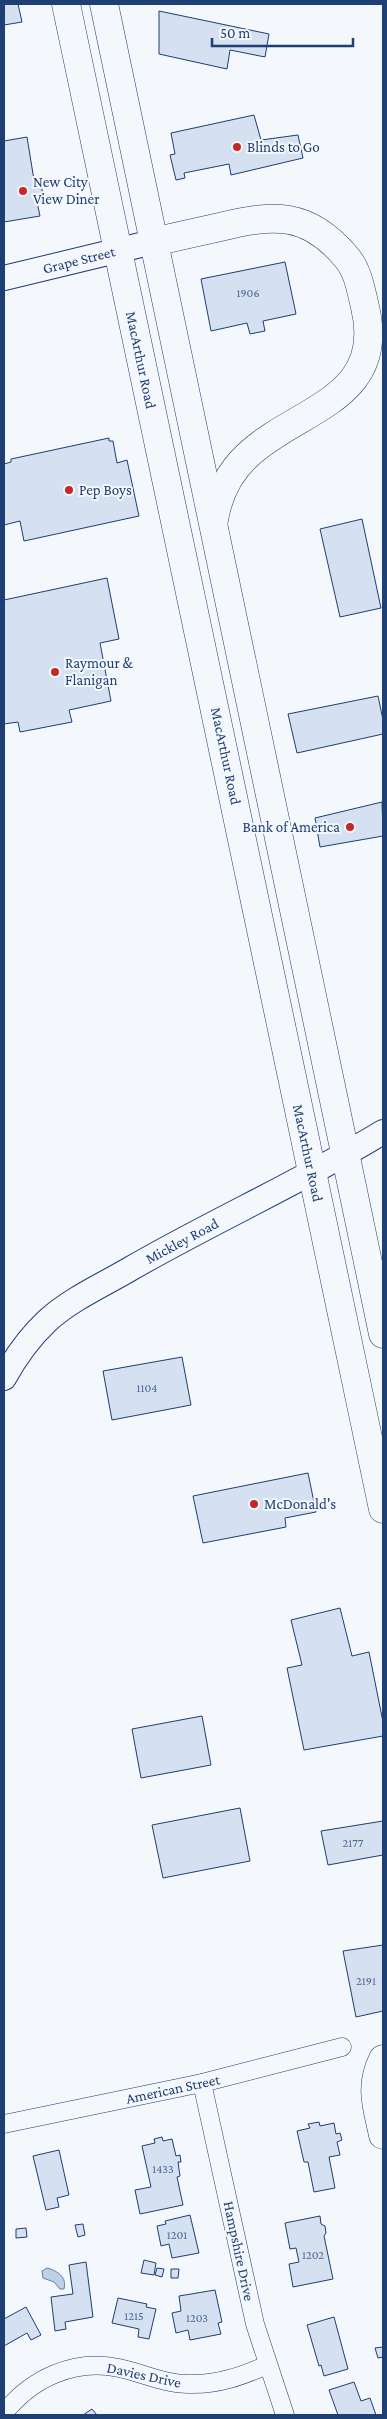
<svg xmlns="http://www.w3.org/2000/svg" width="387" height="2419" font-family="'Crimson Pro',serif">
<rect width="100%" height="100%" fill="#f4f7fb"/>
<path fill="#bed0e5" stroke="#687fa3" d="M47 2268C58 2271 67 2277 64 2289H60L54 2282 43 2278 42 2271Z"/>
<g fill="#d5e0f0" stroke="#1d3f73">
<polygon points="4,4 18,4 22,22 4,25"/>
<polygon points="159,11 269,34 265,57 230,50 227,69 159,54"/>
<polygon points="254,115 261,140 298,135 303,158 231,175 229,164 184,173 185,178 176,180 170,155 175,154 171,133"/>
<polygon points="27,137 34,180 40,179 44,201 37,202 40,216 4,222 4,141"/>
<polygon points="285,262 296,314 263,321 265,331 250,334 247,323 211,331 201,279"/>
<polygon points="109,438 109,441 113,441 117,463 127,460 139,516 24,541 20,521 4,525 4,464 11,462 11,459"/>
<polygon points="362,519 381,608 340,617 320,529"/>
<polygon points="107,578 119,639 100,643 111,701 69,710 72,722 20,732 18,722 4,724 4,600"/>
<polygon points="378,696 383,720 383,734 297,753 288,714"/>
<polygon points="382,802 383,836 320,847 315,818"/>
<polygon points="182,1357 191,1405 112,1420 103,1371"/>
<polygon points="308,1473 316,1512 285,1518 286,1527 203,1543 193,1496"/>
<polygon points="340,1608 352,1656 369,1652 383,1722 383,1736 304,1750 287,1668 302,1665 291,1620"/>
<polygon points="202,1716 211,1765 141,1778 132,1729"/>
<polygon points="240,1808 250,1861 163,1878 152,1825"/>
<polygon points="383,1821 383,1855 328,1865 321,1831"/>
<polygon points="383,1945 383,2011 356,2017 343,1951"/>
<polygon points="319,2122 320,2126 334,2123 336,2134 340,2133 342,2140 337,2142 340,2155 329,2157 335,2188 314,2192 308,2162 304,2162 297,2131 310,2128 308,2124"/>
<polygon points="162,2137 163,2141 172,2139 176,2156 180,2155 181,2162 178,2162 180,2176 177,2177 183,2205 140,2214 135,2190 151,2187 142,2146 155,2143 154,2139"/>
<polygon points="59,2150 69,2195 57,2198 59,2207 46,2210 33,2156"/>
<polygon points="190,2215 199,2253 172,2258 169,2244 161,2246 157,2226 166,2224 165,2221"/>
<polygon points="320,2216 321,2224 325,2226 326,2233 324,2236 333,2279 293,2287 289,2264 299,2262 296,2248 290,2249 285,2223"/>
<polygon points="83,2224 85,2235 78,2237 75,2225"/>
<polygon points="26,2228 27,2237 16,2238 16,2229"/>
<polygon points="144,2260 156,2263 154,2275 141,2273"/>
<polygon points="86,2262 93,2317 65,2322 66,2329 55,2331 51,2297 73,2294 69,2265"/>
<polygon points="157,2268 164,2269 162,2277 155,2275"/>
<polygon points="171,2269 179,2269 178,2278 171,2278"/>
<polygon points="215,2290 222,2322 218,2323 221,2334 190,2340 188,2330 176,2333 172,2313 181,2311 179,2296"/>
<polygon points="118,2298 147,2304 146,2307 156,2309 149,2339 138,2337 139,2329 112,2323"/>
<polygon points="26,2307 41,2335 31,2340 27,2333 4,2346 4,2319"/>
<polygon points="334,2317 348,2369 324,2376 321,2365 319,2366 307,2325"/>
<polygon points="383,2347 383,2357 378,2358 375,2348"/>
<polygon points="354,2382 361,2401 370,2398 376,2415 338,2415 329,2390"/>
<polygon points="92,2409 97,2415 83,2415"/>
</g>
<g fill="none" stroke-linecap="round" stroke-linejoin="round">
<defs>
<g id="street">
<polyline points="202,2083 255,2324 285,2415"/>
<polyline points="4,2124 202,2083 342,2047"/>
<path d="M4 2413C31 2379 74 2358 119 2368 143 2373 164 2384 189 2384 217 2385 242 2376 267 2365"/>
</g>
<g id="secondary">
<polyline points="4,278 153,242"/>
<path d="M4 1378C15 1358 30 1337 47 1321 71 1299 103 1285 130 1269 213 1221 301 1182 383 1132"/>
</g>
<g id="highway">
<polyline points="66,4 383,1509"/>
<polyline points="104,4 383,1334"/>
<path d="M153 242C176 237 198 232 220 227 274 214 308 211 347 258 358 271 361 290 365 307 387 399 299 408 249 454 230 471 218 495 214 520"/>
<path d="M383 2059C369 2087 377 2106 383 2135"/>
</g>
</defs>
<use href="#street" stroke="#1d3f73" stroke-width="19"/>
<use href="#secondary" stroke="#1d3f73" stroke-width="26"/>
<use href="#highway" stroke="#1d3f73" stroke-width="29"/>
<use href="#street" stroke="#f4f7fb" stroke-width="18"/>
<use href="#secondary" stroke="#f4f7fb" stroke-width="24"/>
<use href="#highway" stroke="#f4f7fb" stroke-width="28"/>
</g>
<g fill="#c62828" stroke="#f4f7fb" stroke-width="2">
<circle cx="237" cy="147" r="5"/>
<circle cx="23" cy="191" r="5"/>
<circle cx="69" cy="490" r="5"/>
<circle cx="55" cy="672" r="5"/>
<circle cx="350" cy="827" r="5"/>
<circle cx="254" cy="1504" r="5"/>
</g>
<g text-anchor="middle" dominant-baseline="central" stroke-width="4" stroke-linejoin="round" paint-order="stroke">
<g font-size="12" fill="#4b6792">
<text x="248" y="293">1906</text>
<text x="147" y="1388">1104</text>
<text x="353" y="1843">2177</text>
<text x="366" y="1981">2191</text>
<text x="163" y="2169">1433</text>
<text x="177" y="2235">1201</text>
<text x="313" y="2255">1202</text>
<text x="134" y="2316">1215</text>
<text x="197" y="2318">1203</text>
</g>
<g font-size="15" fill="#1d3f73" stroke="#f4f7fb" text-anchor="start">
<text x="247" y="147">Blinds to Go</text>
<text x="33" y="182">New City<tspan x="33" dy="17">View Diner</tspan></text>
<text x="79" y="490">Pep Boys</text>
<text x="65" y="663">Raymour &amp;<tspan x="65" dy="17">Flanigan</tspan></text>
<text x="340" y="827" text-anchor="end">Bank of America</text>
<text x="264" y="1504">McDonald's</text>
</g>
<g font-size="15" fill="#1d3f73" stroke="#f4f7fb">
<text transform="translate(79 260) rotate(-14)">Grape Street</text>
<text transform="translate(141 360) rotate(78)">MacArthur Road</text>
<text transform="translate(226 756) rotate(78)">MacArthur Road</text>
<text transform="translate(308 1153) rotate(78)">MacArthur Road</text>
<text transform="translate(182 1241) rotate(-28)">Mickley Road</text>
<text transform="translate(173 2089) rotate(-12)">American Street</text>
<text transform="translate(239 2251) rotate(78)">Hampshire Drive</text>
<text transform="translate(144 2375) rotate(12)">Davies Drive</text>
</g>
</g>
<rect width="387" height="2419" fill="none" stroke="#1d3f73" stroke-width="10"/>
<path d="M212 38v8h141v-8" fill="none" stroke="#1d3f73" stroke-width="2.5"/>
<text x="220" y="38" font-size="15" fill="#1d3f73" stroke="#f4f7fb" stroke-width="4" paint-order="stroke">50 m</text>
</svg>
